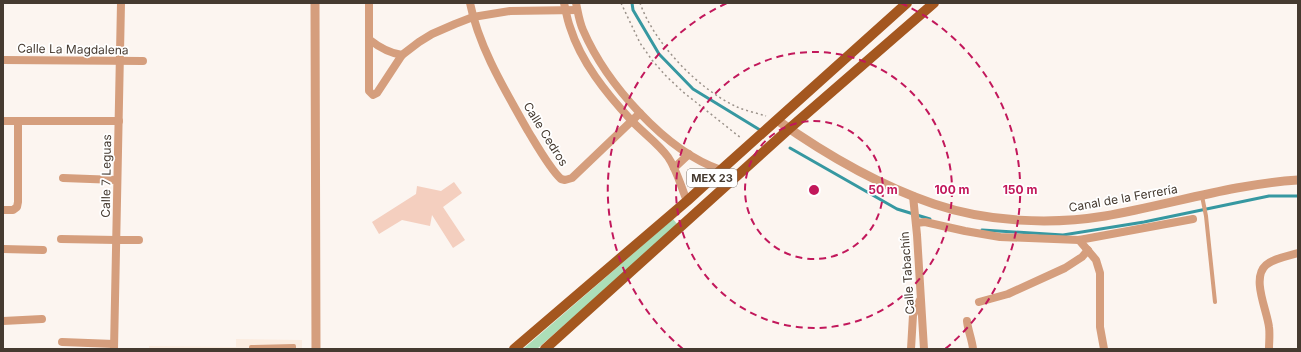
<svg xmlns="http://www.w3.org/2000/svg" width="1301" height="352" font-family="Inter,sans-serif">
<rect width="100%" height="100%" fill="#fcf5f0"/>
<polygon fill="#fbece0" points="236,339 302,340 302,349 149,349 149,346 236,347"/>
<polygon fill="#acdeb8" points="673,219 678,225 537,349 523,349"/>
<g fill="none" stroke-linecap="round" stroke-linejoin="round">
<g stroke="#3698a1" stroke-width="3">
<polyline points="632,3 633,10 659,54 693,89 760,130"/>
<polyline points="790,148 897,209 930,219"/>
<polyline points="982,230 1063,235 1144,222 1269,196 1298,196"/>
</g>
</g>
<polygon fill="#f4cfbf" points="454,182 462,193 443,207 465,240 453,248 432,215 430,226 402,220 379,234 372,222 416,194 417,186 441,191"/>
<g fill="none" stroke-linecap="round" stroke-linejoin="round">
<g stroke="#9b928a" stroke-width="1.5" stroke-dasharray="2 3" stroke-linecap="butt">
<polyline points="621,3 640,43 652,60 665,75 683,92 741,138"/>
<path d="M640 3C654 43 698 89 737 107 746 111 757 113 766 116"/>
</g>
<g stroke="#d59e7d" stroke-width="4">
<polyline points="1202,196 1206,216 1215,302"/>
<polyline points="251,349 251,347 294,346 294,349"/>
</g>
<g stroke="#d59e7d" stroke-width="8">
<polyline points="369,3 369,91 373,95 377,93 402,55 419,42 432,34 455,24 473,17 510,11 577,10"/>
<path d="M470 3C479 48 506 92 528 131 536 144 550 169 561 179L565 180 572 178 640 113"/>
<path d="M564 3C566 11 567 19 570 27 581 62 606 93 631 120 643 133 658 143 668 157 677 170 681 187 687 201"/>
<path d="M576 3C578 12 579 21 583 30 606 83 665 151 721 170"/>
<path d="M370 40C380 48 389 53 402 55"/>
<polyline points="3,60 143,61"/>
<polyline points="3,121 119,121"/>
<polyline points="674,168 689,154"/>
<polyline points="63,178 117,180"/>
<polyline points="913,196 917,235 924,349"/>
<polyline points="3,210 13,210 17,207 18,202 18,121"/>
<polyline points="916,223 925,222 965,231 1000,237 1079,240 1193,219"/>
<polyline points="61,239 116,240 139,240"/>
<polyline points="1079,240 1096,260 1100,273 1100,327 1104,349"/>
<polyline points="3,249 43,250"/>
<polyline points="979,302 1008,294 1065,268 1082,257 1088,250"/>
<polyline points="3,321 42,319"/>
<path d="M967 321C968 331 972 339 973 349"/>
<polyline points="62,342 114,344"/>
<polyline points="114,349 121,3"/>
<polyline points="911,349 913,315 920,300"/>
<path d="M1269 349C1269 342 1270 334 1269 327 1267 310 1251 278 1266 265 1274 258 1288 256 1298 253"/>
</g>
<g stroke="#d59e7d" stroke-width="9">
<polyline points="315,3 316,349"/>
<path d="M777 120C825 154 878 185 934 204 987 222 1050 225 1105 216 1169 205 1233 184 1298 180"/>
</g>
<g stroke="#a4571f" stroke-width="10">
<polyline points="514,349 687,201 721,170 907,3"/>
<polyline points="545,349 790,128 934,3"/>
</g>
</g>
<g fill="none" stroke="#c2185b" stroke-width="2" stroke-dasharray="7 5">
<circle cx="814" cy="190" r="69"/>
<circle cx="814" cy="190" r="138"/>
<path d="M683 349A206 206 0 0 1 727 3M901 3A206 206 0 0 1 945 349"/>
</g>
<g text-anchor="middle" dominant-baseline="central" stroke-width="3.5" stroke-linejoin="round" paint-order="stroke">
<rect fill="#fff" stroke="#7d756e" stroke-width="1" x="687" y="169" width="50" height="18" rx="3"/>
<g font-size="11" font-weight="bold" fill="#453a30">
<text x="712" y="178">MEX 23</text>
</g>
<g font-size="12" fill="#453a30" stroke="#fff">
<text transform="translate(73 49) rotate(1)">Calle La Magdalena</text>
<text transform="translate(546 134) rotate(58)">Calle Cedros</text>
<text transform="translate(106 176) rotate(-89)">Calle 7 Leguas</text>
<text transform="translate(1123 198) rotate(-10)">Canal de la Ferrería</text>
<text transform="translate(907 273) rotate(-94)">Calle Tabachín</text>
</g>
</g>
<circle cx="814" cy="190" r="6" fill="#c2185b" stroke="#fff" stroke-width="2"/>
<g font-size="12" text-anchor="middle" font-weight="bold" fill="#c2185b" stroke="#fff" stroke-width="3.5" stroke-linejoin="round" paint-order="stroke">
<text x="883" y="194">50 m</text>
<text x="952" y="194">100 m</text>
<text x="1020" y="194">150 m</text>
</g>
<rect width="1301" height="352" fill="none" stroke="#453a30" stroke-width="8"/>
</svg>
